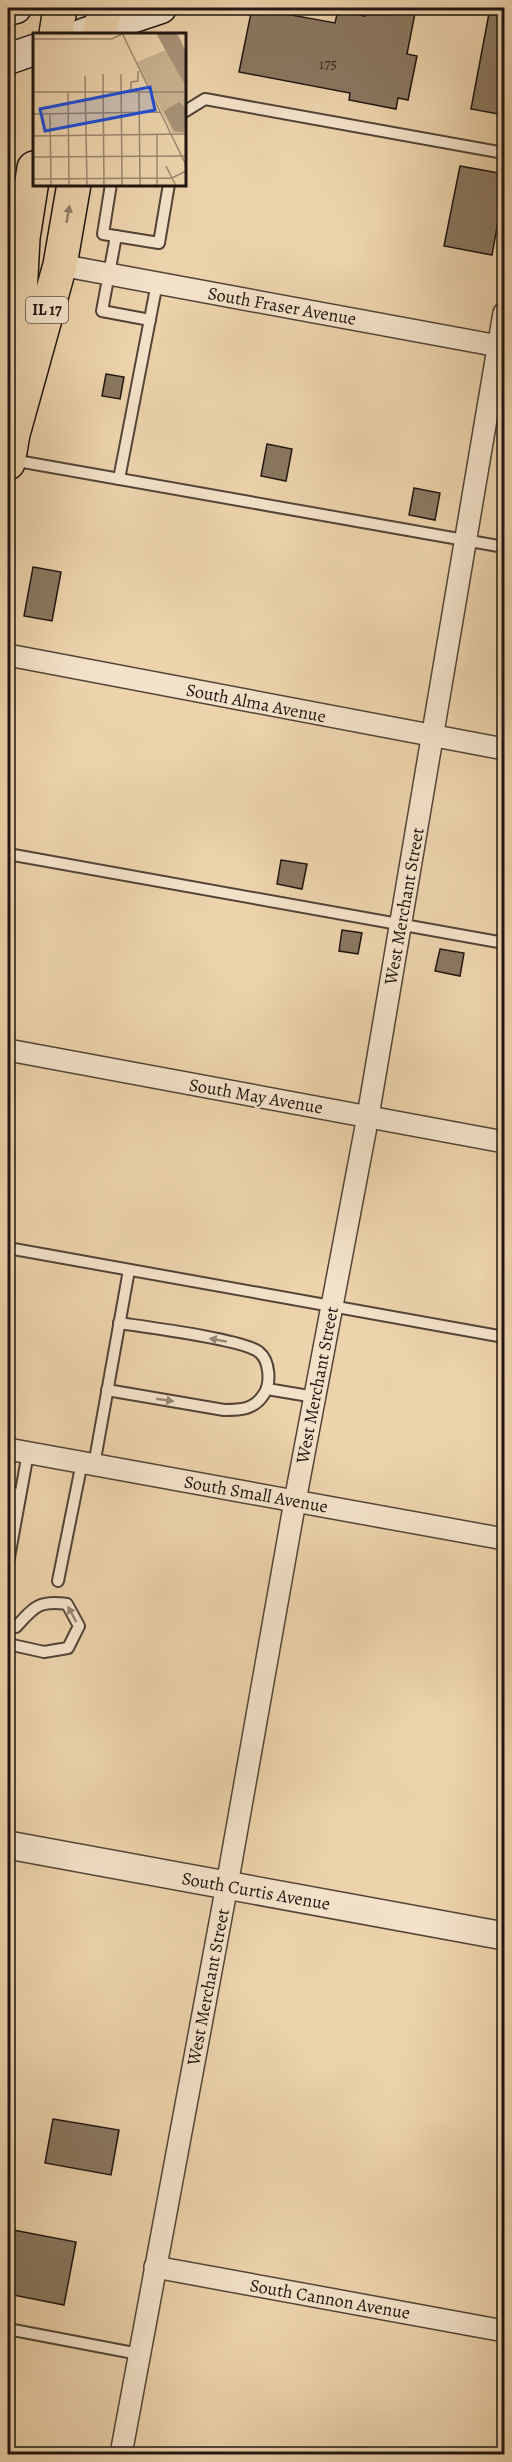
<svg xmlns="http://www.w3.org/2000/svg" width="512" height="2462" font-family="Alegreya,serif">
<rect width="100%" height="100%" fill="#ecd3ac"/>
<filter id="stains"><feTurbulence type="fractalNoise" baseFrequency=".00333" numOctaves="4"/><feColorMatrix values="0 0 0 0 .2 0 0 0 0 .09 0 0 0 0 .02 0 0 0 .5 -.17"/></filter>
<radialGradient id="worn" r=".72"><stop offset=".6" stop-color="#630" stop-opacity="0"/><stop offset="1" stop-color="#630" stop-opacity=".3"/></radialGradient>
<g fill="#8a7861" stroke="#201510" stroke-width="1.5">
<polygon points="252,8 335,23 338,10 365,16 367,8 416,8 407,54 417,56 408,100 398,98 396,109 349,100 350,93 239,72"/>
<polygon points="490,8 504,8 504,115 471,109"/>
<polygon points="460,166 504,174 504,188 492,255 444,246"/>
<polygon points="106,374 124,377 120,399 102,396"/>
<polygon points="267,444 292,449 286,481 261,476"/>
<polygon points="414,488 440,493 435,520 409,515"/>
<polygon points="33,567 61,572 52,621 24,616"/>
<polygon points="281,860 307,864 302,889 277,884"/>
<polygon points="342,930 362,933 358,954 339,951"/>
<polygon points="440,949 464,953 460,976 435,971"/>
<polygon points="53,2119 119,2130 111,2175 45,2163"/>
<polygon points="8,2229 76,2242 64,2305 8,2294"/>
</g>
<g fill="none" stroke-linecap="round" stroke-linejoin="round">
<defs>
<g id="service">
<polyline points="184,112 205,99 504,153"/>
<polyline points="111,184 103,234 159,243 169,184"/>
<polyline points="116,236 102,311 150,320"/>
<polyline points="12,460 504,547"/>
<polyline points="119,479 157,283"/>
<polyline points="8,854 504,943"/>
<polyline points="8,1248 504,1337"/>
<polyline points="267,1389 315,1397"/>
<path d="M107 1390 224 1410C240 1410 254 1410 264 1394 271 1383 270 1361 259 1352 242 1339 146 1327 119 1323"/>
<polyline points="94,1465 129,1270"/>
<polyline points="8,1492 20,1495"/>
<polyline points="8,1563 28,1453"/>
<polyline points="58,1581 82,1462"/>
<path d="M8 1625 16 1627C34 1607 39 1600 67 1604L79 1626 68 1648 44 1652 8 1644"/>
<polyline points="8,2329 139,2354"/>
</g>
<g id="minor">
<polyline points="60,265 504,347"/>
<polyline points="8,655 504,749"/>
<polyline points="8,1050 504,1142"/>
<polyline points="8,1449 504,1539"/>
<polyline points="155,2267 504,2331"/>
<polyline points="121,2454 227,1885 295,1501 368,1116 504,313"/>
</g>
<polyline id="tertiary" points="8,1845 504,1936"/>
<g id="secondary">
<polyline points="8,10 16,8"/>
<polyline points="83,34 161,8"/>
<polyline points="8,59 34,50"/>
</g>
<g id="primary">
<polyline points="56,34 60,8"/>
<polyline points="99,34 105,8"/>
<polyline points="16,372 23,238 34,168"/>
<polyline points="8,463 13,434 60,265 74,184"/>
</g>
</defs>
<use href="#service" stroke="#534437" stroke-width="14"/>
<use href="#minor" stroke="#534437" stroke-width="24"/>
<use href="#tertiary" stroke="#534437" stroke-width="30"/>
<use href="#secondary" stroke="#201510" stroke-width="33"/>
<use href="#primary" stroke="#201510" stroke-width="36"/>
<use href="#service" stroke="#f3e2c9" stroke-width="10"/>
<use href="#minor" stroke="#f3e2c9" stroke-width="21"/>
<use href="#tertiary" stroke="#f3e2c9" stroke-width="27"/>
<use href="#secondary" stroke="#f3e2c9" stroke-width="30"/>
<use href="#primary" stroke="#ecd3ac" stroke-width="33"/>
</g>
<defs><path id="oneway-solid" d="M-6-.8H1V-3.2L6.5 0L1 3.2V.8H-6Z" transform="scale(1.5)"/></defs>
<use fill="#907e66" href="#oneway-solid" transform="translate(68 214) rotate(-80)"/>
<g fill="#948676">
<use href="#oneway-solid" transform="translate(218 1340) rotate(-170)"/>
<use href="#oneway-solid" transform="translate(165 1400) rotate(9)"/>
<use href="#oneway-solid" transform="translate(72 1614) rotate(-118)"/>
</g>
<g text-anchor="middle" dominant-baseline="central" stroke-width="4.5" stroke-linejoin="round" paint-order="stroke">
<g font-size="15" fill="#3a2e24">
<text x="328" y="64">175</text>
</g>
<rect fill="#f3e2c9" stroke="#5f5248" stroke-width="1.5" x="26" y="297" width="42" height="26" rx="4.5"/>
<g font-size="16" font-weight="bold" fill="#201510">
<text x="47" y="310">IL 17</text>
</g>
<g font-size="18" fill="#201510" stroke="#f3e2c9">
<text transform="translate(282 306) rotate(10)">South Fraser Avenue</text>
<text transform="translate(256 703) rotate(11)">South Alma Avenue</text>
<text transform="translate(404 906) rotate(-80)">West Merchant Street</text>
<text transform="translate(256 1096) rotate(10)">South May Avenue</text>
<text transform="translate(317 1385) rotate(-79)">West Merchant Street</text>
<text transform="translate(256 1494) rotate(10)">South Small Avenue</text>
<text transform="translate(256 1891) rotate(10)">South Curtis Avenue</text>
<text transform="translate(208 1987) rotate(-79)">West Merchant Street</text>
<text transform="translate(330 2299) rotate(10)">South Cannon Avenue</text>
</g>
</g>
<g transform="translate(33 33)">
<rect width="153" height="153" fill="#ecd3ac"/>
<path d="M133 17 153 54V100H140L104 29Z" fill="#c9b391"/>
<path d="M123 0H144L153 19V54ZM146 69 153 75 151 99 141 98 131 78Z" fill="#a79277"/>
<path fill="none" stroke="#9a876e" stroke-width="1.5" d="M89 0 153 132M0 6H79L89 1M70 41 71 153M88 41 89 153M52 43 54 153M0 59H153M35 59 36 153M98 59V49L105 48V38M106 59 107 153M0 81 127 79M17 81 18 153M124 101V153M0 103 153 101M0 124 153 123M133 133 143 153M0 146 139 145 153 138"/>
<path fill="#1d4ed8" fill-opacity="0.15" stroke="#1d4ed8" stroke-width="3" d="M117 54 122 77 12 98 7 76Z"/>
<rect width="153" height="153" fill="none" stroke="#201510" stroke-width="3"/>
</g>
<rect width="512" height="2462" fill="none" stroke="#ecd3ac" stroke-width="30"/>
<rect x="9" y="9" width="494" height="2444" fill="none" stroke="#201510" stroke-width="3"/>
<rect x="15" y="15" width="482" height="2432" fill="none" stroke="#201510" stroke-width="1.5"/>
<rect width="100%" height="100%" filter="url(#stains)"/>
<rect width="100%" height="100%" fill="url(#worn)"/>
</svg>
